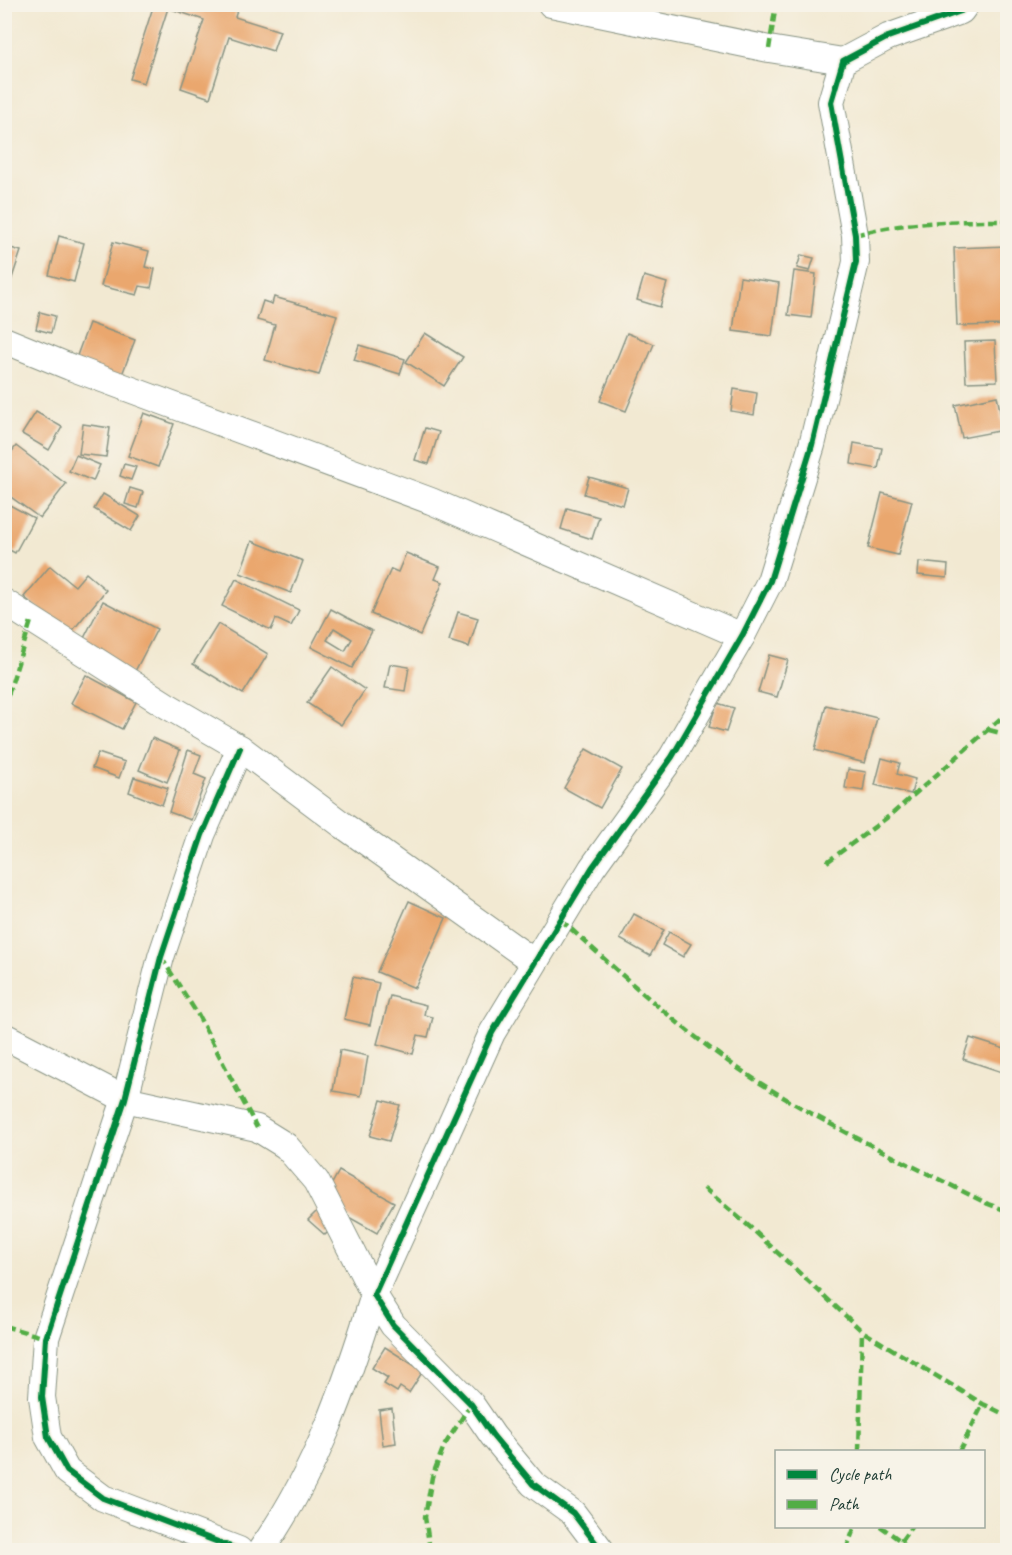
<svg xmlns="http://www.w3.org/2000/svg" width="1012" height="1555" font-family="Caveat,sans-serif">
<rect width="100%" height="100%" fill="#f7f3e8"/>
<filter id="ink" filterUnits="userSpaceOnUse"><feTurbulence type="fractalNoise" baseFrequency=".0167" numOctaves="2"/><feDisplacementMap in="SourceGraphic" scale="12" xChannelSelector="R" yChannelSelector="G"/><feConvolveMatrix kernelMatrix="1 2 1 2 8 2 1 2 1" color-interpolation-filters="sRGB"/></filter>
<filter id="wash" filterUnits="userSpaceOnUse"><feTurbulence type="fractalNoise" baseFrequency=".008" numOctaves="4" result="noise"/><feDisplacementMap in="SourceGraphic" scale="24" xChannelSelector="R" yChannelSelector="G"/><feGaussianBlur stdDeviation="1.35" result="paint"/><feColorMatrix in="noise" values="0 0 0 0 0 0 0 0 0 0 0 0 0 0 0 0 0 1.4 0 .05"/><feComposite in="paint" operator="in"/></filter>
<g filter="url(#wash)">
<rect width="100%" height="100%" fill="#f2e9d2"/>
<g id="blocks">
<g fill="#eaa76e" fill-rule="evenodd">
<polygon points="154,4 239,4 235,17 280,31 273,51 229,37 210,98 181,88 204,20 168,8 144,83 130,79"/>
<polygon points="59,236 84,243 74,282 49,275"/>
<polygon points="113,242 149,251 145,267 155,269 151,288 140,286 137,295 101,286"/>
<polygon points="4,246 21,251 6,296 4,296"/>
<polygon points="1008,246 1008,325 957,326 954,248"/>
<polygon points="801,255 814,258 810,271 797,268"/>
<polygon points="794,271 816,274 811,318 788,315"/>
<polygon points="644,276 667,283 660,307 637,300"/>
<polygon points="740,277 779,283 772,336 733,331"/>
<polygon points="274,297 337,315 319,375 265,360 275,325 257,320 263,301 272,304"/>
<polygon points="40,312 55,316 51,333 36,329"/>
<polygon points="89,323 135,340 117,388 71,372"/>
<polygon points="425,333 463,357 444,386 406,362"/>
<polygon points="627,333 654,344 626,411 600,401"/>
<polygon points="995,341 997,381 966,382 964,342"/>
<polygon points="359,345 405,359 400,374 354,360"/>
<polygon points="734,389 757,393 754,415 731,411"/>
<polygon points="997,396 1004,430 962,438 955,405"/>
<polygon points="36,412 62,427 49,450 22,434"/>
<polygon points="144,413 174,424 158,467 128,456"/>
<polygon points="83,424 110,428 106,457 79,454"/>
<polygon points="425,428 439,432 429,464 415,460"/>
<polygon points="854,443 882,448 878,469 851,464"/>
<polygon points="16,446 66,484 40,518 4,492 4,462"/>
<polygon points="76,455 100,465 93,481 69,471"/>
<polygon points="124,464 136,467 131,480 120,476"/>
<polygon points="589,477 628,488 623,505 584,494"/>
<polygon points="130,488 143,492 138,508 125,504"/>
<polygon points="882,493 912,501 898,555 868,548"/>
<polygon points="103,494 140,516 131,531 94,509"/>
<polygon points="4,502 34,518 15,553 4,547"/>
<polygon points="567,508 599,517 592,539 561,529"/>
<polygon points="252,541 303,561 291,593 240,573"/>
<polygon points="406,553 440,567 435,579 443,582 420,635 371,614 391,569 398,572"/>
<polygon points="919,562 948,565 947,578 918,575"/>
<polygon points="50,566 75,586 86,573 106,590 69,635 24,597"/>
<polygon points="236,579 299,610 291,626 276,619 271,630 222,606"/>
<polygon points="103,601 157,629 133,675 79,648"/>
<path d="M331 609 372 631 352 668 311 647ZM334 628 352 639 345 651 327 640Z"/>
<polygon points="458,612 478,618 469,647 449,641"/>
<polygon points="218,624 268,654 243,694 193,664"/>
<polygon points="769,655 788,660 777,697 758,692"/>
<polygon points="390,664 409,667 405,691 385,688"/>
<polygon points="332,667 365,690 341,725 307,703"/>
<polygon points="86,675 136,702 122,729 71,703"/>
<polygon points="717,703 734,708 726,732 709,727"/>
<polygon points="826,705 877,718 865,763 815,750"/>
<polygon points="152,738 180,750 167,782 139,770"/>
<polygon points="586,749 622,769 600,808 564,788"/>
<polygon points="188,750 201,755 194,774 206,779 191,820 169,812"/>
<polygon points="98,753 125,762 119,778 92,768"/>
<polygon points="882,758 900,763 897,774 915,779 911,794 875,785"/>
<polygon points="848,769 866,772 863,791 845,788"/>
<polygon points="134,777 168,788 162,805 129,792"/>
<polygon points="409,901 446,918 415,988 377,972"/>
<polygon points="634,914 664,930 650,956 620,939"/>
<polygon points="669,932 691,944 683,957 662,945"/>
<polygon points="353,977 379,983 370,1025 344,1019"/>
<polygon points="390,996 426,1005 424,1015 433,1017 428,1037 418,1035 413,1054 377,1044"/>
<polygon points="970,1038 1008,1050 1002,1072 963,1059"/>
<polygon points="340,1050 368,1056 361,1096 333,1091"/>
<polygon points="381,1100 400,1105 389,1141 370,1136"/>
<polygon points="339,1171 394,1202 377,1233 322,1202"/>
<polygon points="319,1209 335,1225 325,1235 308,1220"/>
<polygon points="385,1347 423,1371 409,1393 400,1387 397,1392 384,1384 388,1378 372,1368"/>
<polygon points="392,1408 396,1443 383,1445 379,1410"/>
</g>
</g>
</g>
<g filter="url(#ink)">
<use href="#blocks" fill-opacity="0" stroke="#889383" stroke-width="1.5"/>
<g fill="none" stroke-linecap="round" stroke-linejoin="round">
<defs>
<g id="minor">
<polyline points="551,4 769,49 843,61"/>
<polyline points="4,340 70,367 431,501 742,636"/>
<polyline points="4,602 166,705 240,748 344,826 534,962"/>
<path d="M4 1036 125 1099 257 1128 286 1146 316 1181 374 1295C346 1385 316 1473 261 1550"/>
<polyline points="239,1550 103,1498 67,1471 48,1437 42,1397 46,1338 125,1099 161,957 202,835 240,748"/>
<polyline points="601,1550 573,1513 533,1484 493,1436 471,1404 393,1325 374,1295 492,1033 592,868 672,757 742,636 770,581 812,445 856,262 855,235 831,102 843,61 888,37 961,11 966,4"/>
</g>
</defs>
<use href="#minor" stroke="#889383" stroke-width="28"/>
<use href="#minor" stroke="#fff" stroke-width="26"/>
<g stroke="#52ad45" stroke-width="4.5" stroke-dasharray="9 4.5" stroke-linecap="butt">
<polyline points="769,49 776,4"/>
<path d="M855 235C905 221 956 221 1008 221"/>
<polyline points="4,708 32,618"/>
<polyline points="989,730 1008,735"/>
<polyline points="827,862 892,814 1008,712"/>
<path d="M561 920C618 971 673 1023 736 1067 813 1120 904 1161 988 1204L1008 1211"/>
<polyline points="161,957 198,1015 257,1128"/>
<polyline points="704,1188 751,1228 862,1331 983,1404 1008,1416"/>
<polyline points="4,1326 46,1338"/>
<polyline points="859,1452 862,1331"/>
<polyline points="959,1452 983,1404"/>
<polyline points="880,1526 901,1541 905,1550"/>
<polyline points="901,1541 912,1526"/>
<polyline points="430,1550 425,1517 432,1477 444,1446 471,1404"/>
<polyline points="846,1550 855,1526"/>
</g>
<defs>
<g id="cycleway">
<polyline points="239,1550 103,1498 67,1471 48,1437 42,1397 46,1338 125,1099 161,957 202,835 240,748"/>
<polyline points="601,1550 573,1513 533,1484 493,1436 471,1404 393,1325 374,1295 492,1033 592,868 672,757 742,636 770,581 812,445 856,262 855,235 831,102 843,61 888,37 961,11 966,4"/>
</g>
</defs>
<use href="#cycleway" stroke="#f7f3e8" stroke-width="10"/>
<use href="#cycleway" stroke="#00873e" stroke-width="6"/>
</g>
</g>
<rect width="1012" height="1555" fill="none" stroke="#f7f3e8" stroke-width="24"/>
<rect x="775" y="1450" width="210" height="78" fill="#f7f3e8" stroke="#a1aaa0" stroke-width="1.5"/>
<rect x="787" y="1470" width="30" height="9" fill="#00873e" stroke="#a1aaa0" stroke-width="1.5"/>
<text x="829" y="1480" font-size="18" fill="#1f3d34">Cycle path</text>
<rect x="787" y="1500" width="30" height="9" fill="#52ad45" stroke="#a1aaa0" stroke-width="1.5"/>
<text x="829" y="1510" font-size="18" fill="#1f3d34">Path</text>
</svg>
